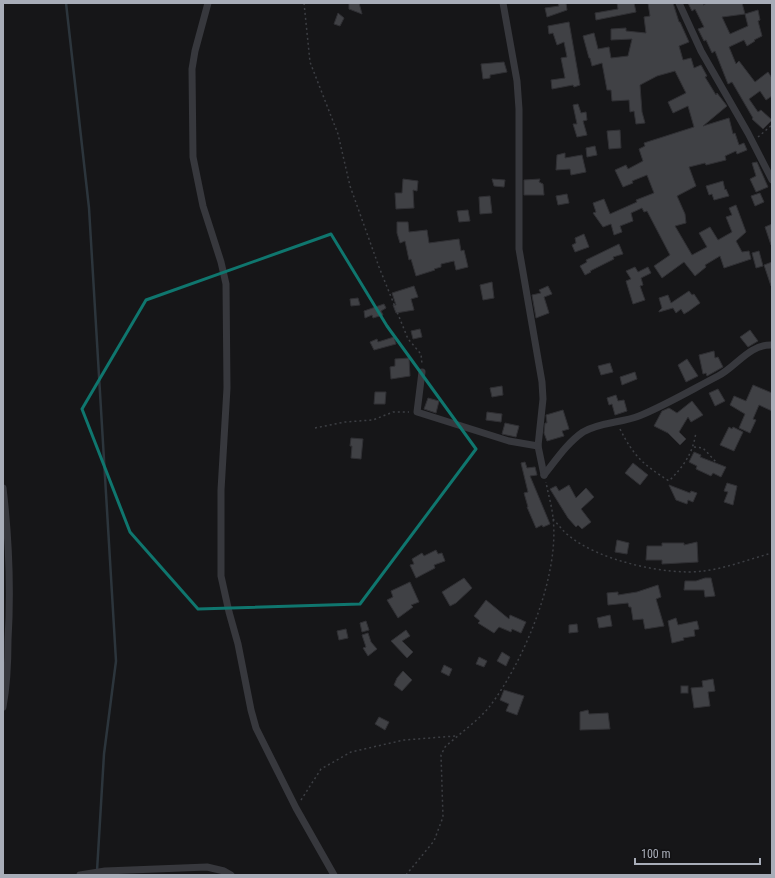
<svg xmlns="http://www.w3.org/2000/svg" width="775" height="878" font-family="'Roboto Condensed',sans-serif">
<rect width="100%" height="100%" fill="#161618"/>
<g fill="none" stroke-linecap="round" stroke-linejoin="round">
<polyline stroke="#2c353c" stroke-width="2.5" points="66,3 89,208 116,661 104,754 97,871"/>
</g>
<g fill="#404145" stroke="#303034">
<polygon points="349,3 359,3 362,14 349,9"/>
<polygon points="558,3 566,3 567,10 547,17 545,8 559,6"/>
<polygon points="617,3 634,3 636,12 596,20 595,13 618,9"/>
<polygon points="648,3 673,3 679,22 680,22 689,42 679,46 683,60 691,58 694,68 701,65 707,76 705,77 716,95 717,93 727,106 703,126 729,118 733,134 735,133 739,145 744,143 747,150 737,154 736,151 725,156 726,160 706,165 705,163 689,167 696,186 677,196 685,214 686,223 675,226 692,255 707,247 699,233 710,227 718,240 732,232 726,217 732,215 729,208 736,205 746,232 736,241 742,252 749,251 751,259 724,268 720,256 705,265 706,267 695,276 684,262 662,278 654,266 670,255 647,211 644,212 642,208 631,213 633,221 620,226 622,232 614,235 611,224 603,227 593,213 596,212 593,203 604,199 610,214 637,202 636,200 654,193 647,175 632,181 633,183 623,187 615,170 626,165 628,169 643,161 639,149 645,146 644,143 694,127 688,106 673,113 668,102 686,93 675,71 657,76 640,85 642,112 645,123 636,124 634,111 630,112 629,100 612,101 611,90 607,90 602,63 592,66 590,58 589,58 583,36 594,33 598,49 609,47 611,58 628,56 632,39 611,40 611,29 626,28 626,31 646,33 644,17 650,16"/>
<polygon points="688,3 706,3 703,5 707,3 742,3 745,14 722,17 730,34 748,26 745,14 758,10 760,20 758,21 762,36 754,40 755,41 747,46 744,40 729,47 736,64 739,61 755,82 768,72 772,78 772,96 766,100 760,91 749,99 758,112 761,110 772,120 763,129 752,119 753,118 732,82 728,84 715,51 712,53 706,40 704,41 698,29 704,27 695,9 692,11"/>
<polygon points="338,13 344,18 340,26 334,24"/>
<polygon points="569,22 580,85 574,87 573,85 552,89 551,80 565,78 561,58 567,57 564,42 557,45 553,33 549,34 548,26"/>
<polygon points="504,62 507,72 490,75 490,78 483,79 481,64"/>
<polygon points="578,104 581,113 586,112 587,120 583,121 587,135 577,137 573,124 577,124 573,105"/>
<polygon points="620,130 621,148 609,149 607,131"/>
<polygon points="595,146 597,155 587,157 586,148"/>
<polygon points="565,153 565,158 582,155 586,172 571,175 570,169 556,170 557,155"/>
<polygon points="757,162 768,187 756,192 750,179 756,176 752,163"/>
<polygon points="403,179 418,181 417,191 413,190 414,208 396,209 395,193 402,193"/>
<polygon points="492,179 505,180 504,187 494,186"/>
<polygon points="540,179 539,182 543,184 544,195 524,195 524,180"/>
<polygon points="723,181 725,190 726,189 729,196 714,200 712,194 709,195 706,186"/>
<polygon points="760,193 764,202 755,206 751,196"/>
<polygon points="567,194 569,203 558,205 556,196"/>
<polygon points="490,196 492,213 480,214 479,197"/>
<polygon points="468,210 470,221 459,222 457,211"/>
<polygon points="397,222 408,222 409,232 427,230 429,243 459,239 461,251 464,250 468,267 456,270 454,261 441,264 441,267 434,269 435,270 416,276 411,259 409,260 405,241 400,243 397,233"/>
<polygon points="772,224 772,245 771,245 765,227"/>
<polygon points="584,234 589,247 575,252 572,245 576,243 575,238"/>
<polygon points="619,244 623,254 613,257 614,259 590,271 591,272 585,275 580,266 587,262 586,260"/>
<polygon points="759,251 763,266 756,268 752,253"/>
<polygon points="772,262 772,286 771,286 764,265"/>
<polygon points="635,267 638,272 648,267 651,273 641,278 643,285 640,286 645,300 633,304 626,281 631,279 626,271"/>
<polygon points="492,282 494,298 483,300 480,285"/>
<polygon points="414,286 418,297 411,299 414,310 396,313 393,305 396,305 392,293"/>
<polygon points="548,286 552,294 544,297 549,313 536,318 532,295 541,293 539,290"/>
<polygon points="689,291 692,295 694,294 700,303 689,311 684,314 681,309 676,313 673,308 659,312 659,311 662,308 659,298 668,295 671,303"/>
<polygon points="358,298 360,305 351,306 350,299"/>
<polygon points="384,304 386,308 381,311 383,315 373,318 372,315 365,318 364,311"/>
<polygon points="420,329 422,337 413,339 411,331"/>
<polygon points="750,330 758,341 748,347 740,337"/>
<polygon points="394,337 396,344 374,350 370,342 377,339 378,342"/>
<polygon points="714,351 715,358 718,357 723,367 707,376 706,373 703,374 699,355"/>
<polygon points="409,358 410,376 391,379 390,367 395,366 395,359"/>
<polygon points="687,359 698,376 686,382 678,365"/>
<polygon points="610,363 613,372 601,375 598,366"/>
<polygon points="635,372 637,379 622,385 620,377"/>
<polygon points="753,385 772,393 772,411 759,405 753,419 756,420 750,433 739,428 745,414 730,405 734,396 746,401"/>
<polygon points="502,386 503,395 492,397 490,388"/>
<polygon points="718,389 725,401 715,406 709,393"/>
<polygon points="375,392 386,392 385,404 374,404"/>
<polygon points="616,395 618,401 624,400 627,411 615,415 612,404 609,405 607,398"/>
<polygon points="428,398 439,401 436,413 424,409"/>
<polygon points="692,401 703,415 691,422 688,417 679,432 686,439 680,445 668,433 654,426 662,411 669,408 677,413"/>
<polygon points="563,410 569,429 562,431 564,436 547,441 544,433 545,423 547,423 546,415"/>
<polygon points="487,412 502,414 501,422 486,420"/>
<polygon points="505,423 519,426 516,437 502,434"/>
<polygon points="729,427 732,429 733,427 743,432 734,451 720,445"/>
<polygon points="351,438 363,439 361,459 351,458 352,446 350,446"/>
<polygon points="694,452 701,455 700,457 726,467 721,477 713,473 711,476 696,469 697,466 689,462"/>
<polygon points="525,462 527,468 535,467 537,475 530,476 550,524 543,527 542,525 536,528 527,507 528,507 524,493 528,492 521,463"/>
<polygon points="633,463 648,475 640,485 625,473"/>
<polygon points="727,483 737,486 733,505 724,502 728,492 724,491"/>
<polygon points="569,485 576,498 586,488 594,497 581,509 591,522 582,529 578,525 576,527 568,518 550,489 556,486 559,491"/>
<polygon points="669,485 690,493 691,491 697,493 693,502 688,500 687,504 676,500"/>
<polygon points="617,540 629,543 627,554 615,552"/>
<polygon points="697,542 698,562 662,564 662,560 646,560 647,546 662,546 662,543 684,543 684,545"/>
<polygon points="436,550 438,554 442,553 445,561 434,565 435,568 416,578 410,565 414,564 412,559 422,553 424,556"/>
<polygon points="464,578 472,588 456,603 450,606 442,592"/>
<polygon points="705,578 711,578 715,596 705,597 704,590 684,590 685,581 696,581"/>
<polygon points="410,582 419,602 411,605 413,607 398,618 387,600 393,597 391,591"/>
<polygon points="658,585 661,597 656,599 664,626 645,629 643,619 633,620 631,607 629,607 628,603 608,605 607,593 618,592 618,595 637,592"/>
<polygon points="486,600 509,619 510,615 526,622 521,633 512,629 511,632 499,627 494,633 478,623 480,621 474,616"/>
<polygon points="610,615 612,626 599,628 597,618"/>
<polygon points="676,618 678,625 697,621 699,629 694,630 695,636 683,638 684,640 672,643 668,621"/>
<polygon points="366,621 369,630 362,632 360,623"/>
<polygon points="577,624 578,632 569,633 569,625"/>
<polygon points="346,629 348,638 339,640 337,631"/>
<polygon points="406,630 410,636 402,641 413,652 407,658 391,641"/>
<polygon points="368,633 371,642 377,649 368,656 363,648 366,647 362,635"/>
<polygon points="502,652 510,657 506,666 497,661"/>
<polygon points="479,657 487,661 484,667 476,664"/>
<polygon points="444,665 452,669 449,676 441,672"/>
<polygon points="403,671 412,680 402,691 394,685 397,678"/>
<polygon points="713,679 715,691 708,692 710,706 694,708 691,688 703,687 702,681"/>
<rect x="681" y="686" width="7" height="7"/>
<polygon points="504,690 524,696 517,715 506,711 509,704 500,700"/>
<polygon points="588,710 589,714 608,713 610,729 580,730 580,712"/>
<polygon points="379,717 389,722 385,730 375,724"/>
</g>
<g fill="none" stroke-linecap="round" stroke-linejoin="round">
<g stroke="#3d3f44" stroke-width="1.5" stroke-dasharray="2 3" stroke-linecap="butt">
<polyline points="304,3 310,62 338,134 350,186 379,267 408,339 421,354 422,364"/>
<polyline points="758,137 772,125"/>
<polyline points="315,428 345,422 373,420 393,412 409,412"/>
<path d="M620 429C634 457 644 465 669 481 684 466 693 453 696 432"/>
<polyline points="694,447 703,448 717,463"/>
<path d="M553 519C558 524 562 530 568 535 597 560 666 576 704 571 727 568 750 559 772 553"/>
<polyline points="301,800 321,769 351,752 404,740 456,736"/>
<path d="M406 875 434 841 443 817 441 755 445 747C459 734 478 721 490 706 524 661 560 575 553 518 552 506 548 494 546 482"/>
</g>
<g stroke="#37383d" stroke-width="7">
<polyline points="208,3 195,51 192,69 193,157 203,206 221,262 226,284 227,388 221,490 221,576 229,612 238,644 251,710 256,728 296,808 334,875"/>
<polyline points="503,3 517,81 519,109 519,249 542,382 543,399 538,446 544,475"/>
<polyline points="679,3 701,51 748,133 772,180"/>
<polyline points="422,372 417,412 509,441 538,446"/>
<path d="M544 475C556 460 567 443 583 432 600 422 621 423 639 416 666 405 691 390 718 376 736 367 749 344 772 345"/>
<path d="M3 488C9 539 11 589 8 640 8 662 7 685 3 707"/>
<polyline points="80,875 105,871 207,867 224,871 231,875"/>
</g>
</g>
<path fill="none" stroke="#0f766e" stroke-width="3" stroke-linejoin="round" d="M331 234 387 326 476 449 360 604 198 609 130 532 82 409 146 300Z"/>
<rect width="775" height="878" fill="none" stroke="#a8adb8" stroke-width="8"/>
<path d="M635 858v6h125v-6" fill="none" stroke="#a8adb8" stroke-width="2"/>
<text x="641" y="858" font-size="12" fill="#a8adb8" stroke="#111113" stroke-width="3" paint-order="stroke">100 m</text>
</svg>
